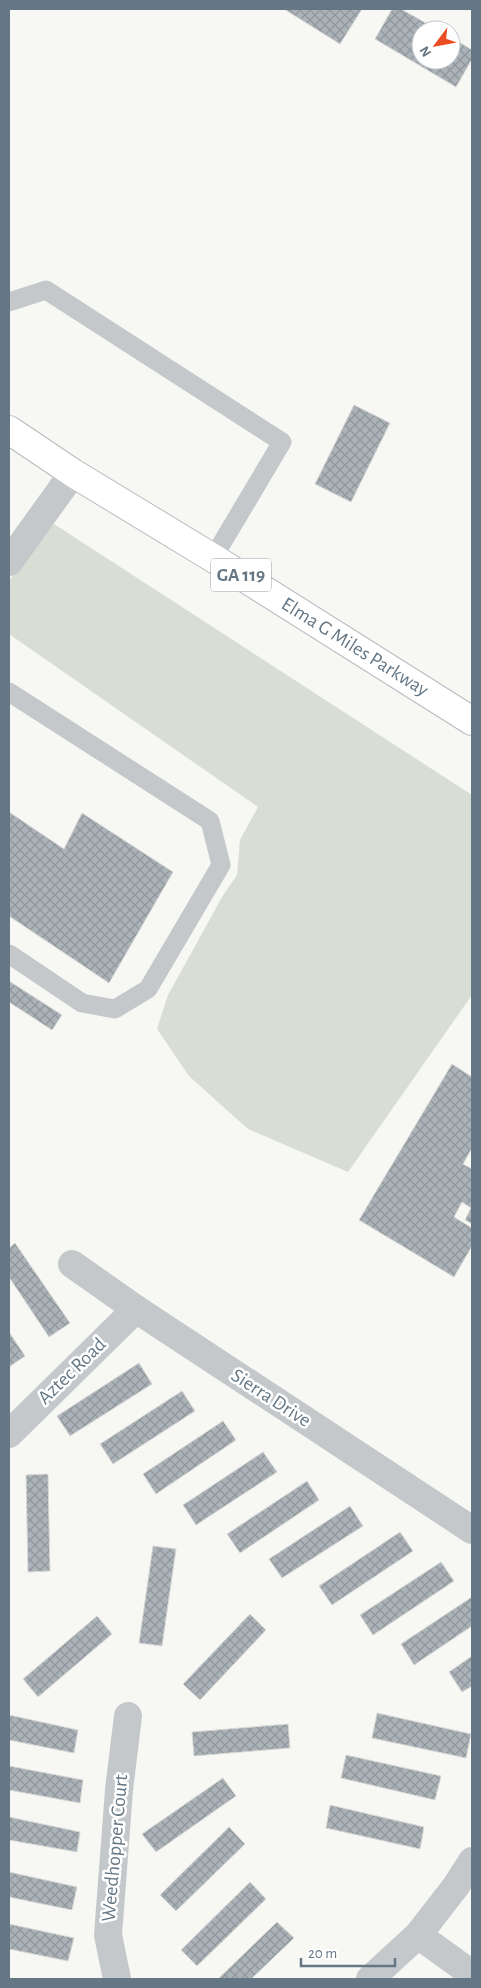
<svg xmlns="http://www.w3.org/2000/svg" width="481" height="1988" font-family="'Alegreya Sans',sans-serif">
<defs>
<pattern id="building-cross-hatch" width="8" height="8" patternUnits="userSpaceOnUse" patternTransform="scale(1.25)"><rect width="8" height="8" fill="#abb3b9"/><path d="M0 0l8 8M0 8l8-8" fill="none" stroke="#8f969c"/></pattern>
</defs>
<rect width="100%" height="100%" fill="#f7f7f3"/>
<polygon fill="#d8ded4" points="54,524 472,795 472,995 348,1172 248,1129 189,1076 157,1029 168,995 222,897 237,875 240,840 258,807 9,634 9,581 35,544"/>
<g fill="url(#building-cross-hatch)" stroke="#d8d8d6">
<polygon points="284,9 362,9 340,44"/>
<polygon points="392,9 401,9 438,30 421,30 421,60 451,60 451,37 472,50 472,59 456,87 375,39"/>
<polygon points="354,405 390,423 351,502 315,484"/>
<polygon points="9,812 64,849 82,813 173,872 109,983 9,916"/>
<polygon points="9,981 62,1015 52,1030 9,1002"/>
<polygon points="452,1064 472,1077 472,1148 463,1164 472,1169 472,1224 465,1220 471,1208 462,1202 454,1217 472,1228 472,1246 454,1277 359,1220"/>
<polygon points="15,1243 70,1323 49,1337 9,1277 9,1248"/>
<polygon points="9,1332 25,1356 9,1367"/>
<polygon points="139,1363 152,1384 70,1436 57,1416"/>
<polygon points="182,1391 195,1411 113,1464 100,1444"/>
<polygon points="223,1421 236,1440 156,1494 143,1474"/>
<polygon points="263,1452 277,1472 196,1525 183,1505"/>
<polygon points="48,1474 50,1571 28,1572 26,1475"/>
<polygon points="307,1481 319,1500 240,1553 227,1534"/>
<polygon points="350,1506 363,1526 282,1578 269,1559"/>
<polygon points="400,1532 413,1551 332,1605 319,1586"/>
<polygon points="153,1546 176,1549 162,1646 139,1643"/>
<polygon points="441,1562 454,1581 373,1635 360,1615"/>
<polygon points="472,1597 472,1626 414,1665 401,1644"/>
<polygon points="250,1614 266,1630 200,1700 183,1684"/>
<polygon points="97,1616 112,1634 38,1697 23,1679"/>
<polygon points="472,1656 472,1686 462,1692 449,1672"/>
<polygon points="377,1713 471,1734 466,1758 372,1738"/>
<polygon points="9,1715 78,1730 74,1753 9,1740"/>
<polygon points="288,1724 290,1748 194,1756 192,1732"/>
<polygon points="346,1755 441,1776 435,1800 341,1778"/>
<polygon points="9,1766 83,1780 80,1803 9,1790"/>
<polygon points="223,1778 236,1796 156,1852 142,1834"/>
<polygon points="330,1805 424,1827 420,1849 326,1828"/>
<polygon points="9,1817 80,1832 77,1852 9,1840"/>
<polygon points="229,1827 245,1844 176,1911 160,1895"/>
<polygon points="9,1872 77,1887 72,1910 9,1897"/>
<polygon points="250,1882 266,1899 197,1966 181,1950"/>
<polygon points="277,1922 294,1938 251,1979 218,1979"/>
<polygon points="9,1924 74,1938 68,1961 9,1949"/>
</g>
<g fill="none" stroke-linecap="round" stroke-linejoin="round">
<defs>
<polyline id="primary" points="9,430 73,473 213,558 472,721"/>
</defs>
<use href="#primary" stroke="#b7bbbf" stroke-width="30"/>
<g stroke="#c4c8cb" stroke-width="19">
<polyline points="9,302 46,290 282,442 213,558"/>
<polyline points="9,692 210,821 221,865 148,989 115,1009 82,1003 9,954"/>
</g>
<g stroke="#c4c8cb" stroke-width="28">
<polyline points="9,562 73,473"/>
<polyline points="72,1264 136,1309 472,1530"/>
<polyline points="9,1434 136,1309"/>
<polyline points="418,1935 472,1974"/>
<polyline points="117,1979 108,1935 119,1790 128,1716"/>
<polyline points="370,1979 418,1935 456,1886 472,1861"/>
</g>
<use href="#primary" stroke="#fff" stroke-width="28"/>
</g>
<g text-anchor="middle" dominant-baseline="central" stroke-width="5" stroke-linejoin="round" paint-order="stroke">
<rect fill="#fff" stroke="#93a0aa" stroke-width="1" x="211" y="558.5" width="60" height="33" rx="4"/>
<g font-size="19" font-weight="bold" fill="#657785">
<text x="241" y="575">GA 119</text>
</g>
<g font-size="20" fill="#657785" stroke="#fff">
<text transform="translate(355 647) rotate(32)">Elma G Miles Parkway</text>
<text transform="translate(72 1371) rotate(-44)">Aztec Road</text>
<text transform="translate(271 1398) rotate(33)">Sierra Drive</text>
<text transform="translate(115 1848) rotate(-85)">Weedhopper Court</text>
</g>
</g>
<rect width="481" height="1988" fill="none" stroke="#657785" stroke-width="20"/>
<g transform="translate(436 45) rotate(238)"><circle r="24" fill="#ffffff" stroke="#c1c9ce"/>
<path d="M0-4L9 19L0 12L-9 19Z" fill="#e94d21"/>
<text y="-8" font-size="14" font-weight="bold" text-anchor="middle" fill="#657785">N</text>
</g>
<path d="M301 1958v8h94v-8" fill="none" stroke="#657785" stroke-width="2.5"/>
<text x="308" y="1958" font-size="15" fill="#657785" stroke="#ffffff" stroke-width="4" paint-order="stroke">20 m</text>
</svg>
